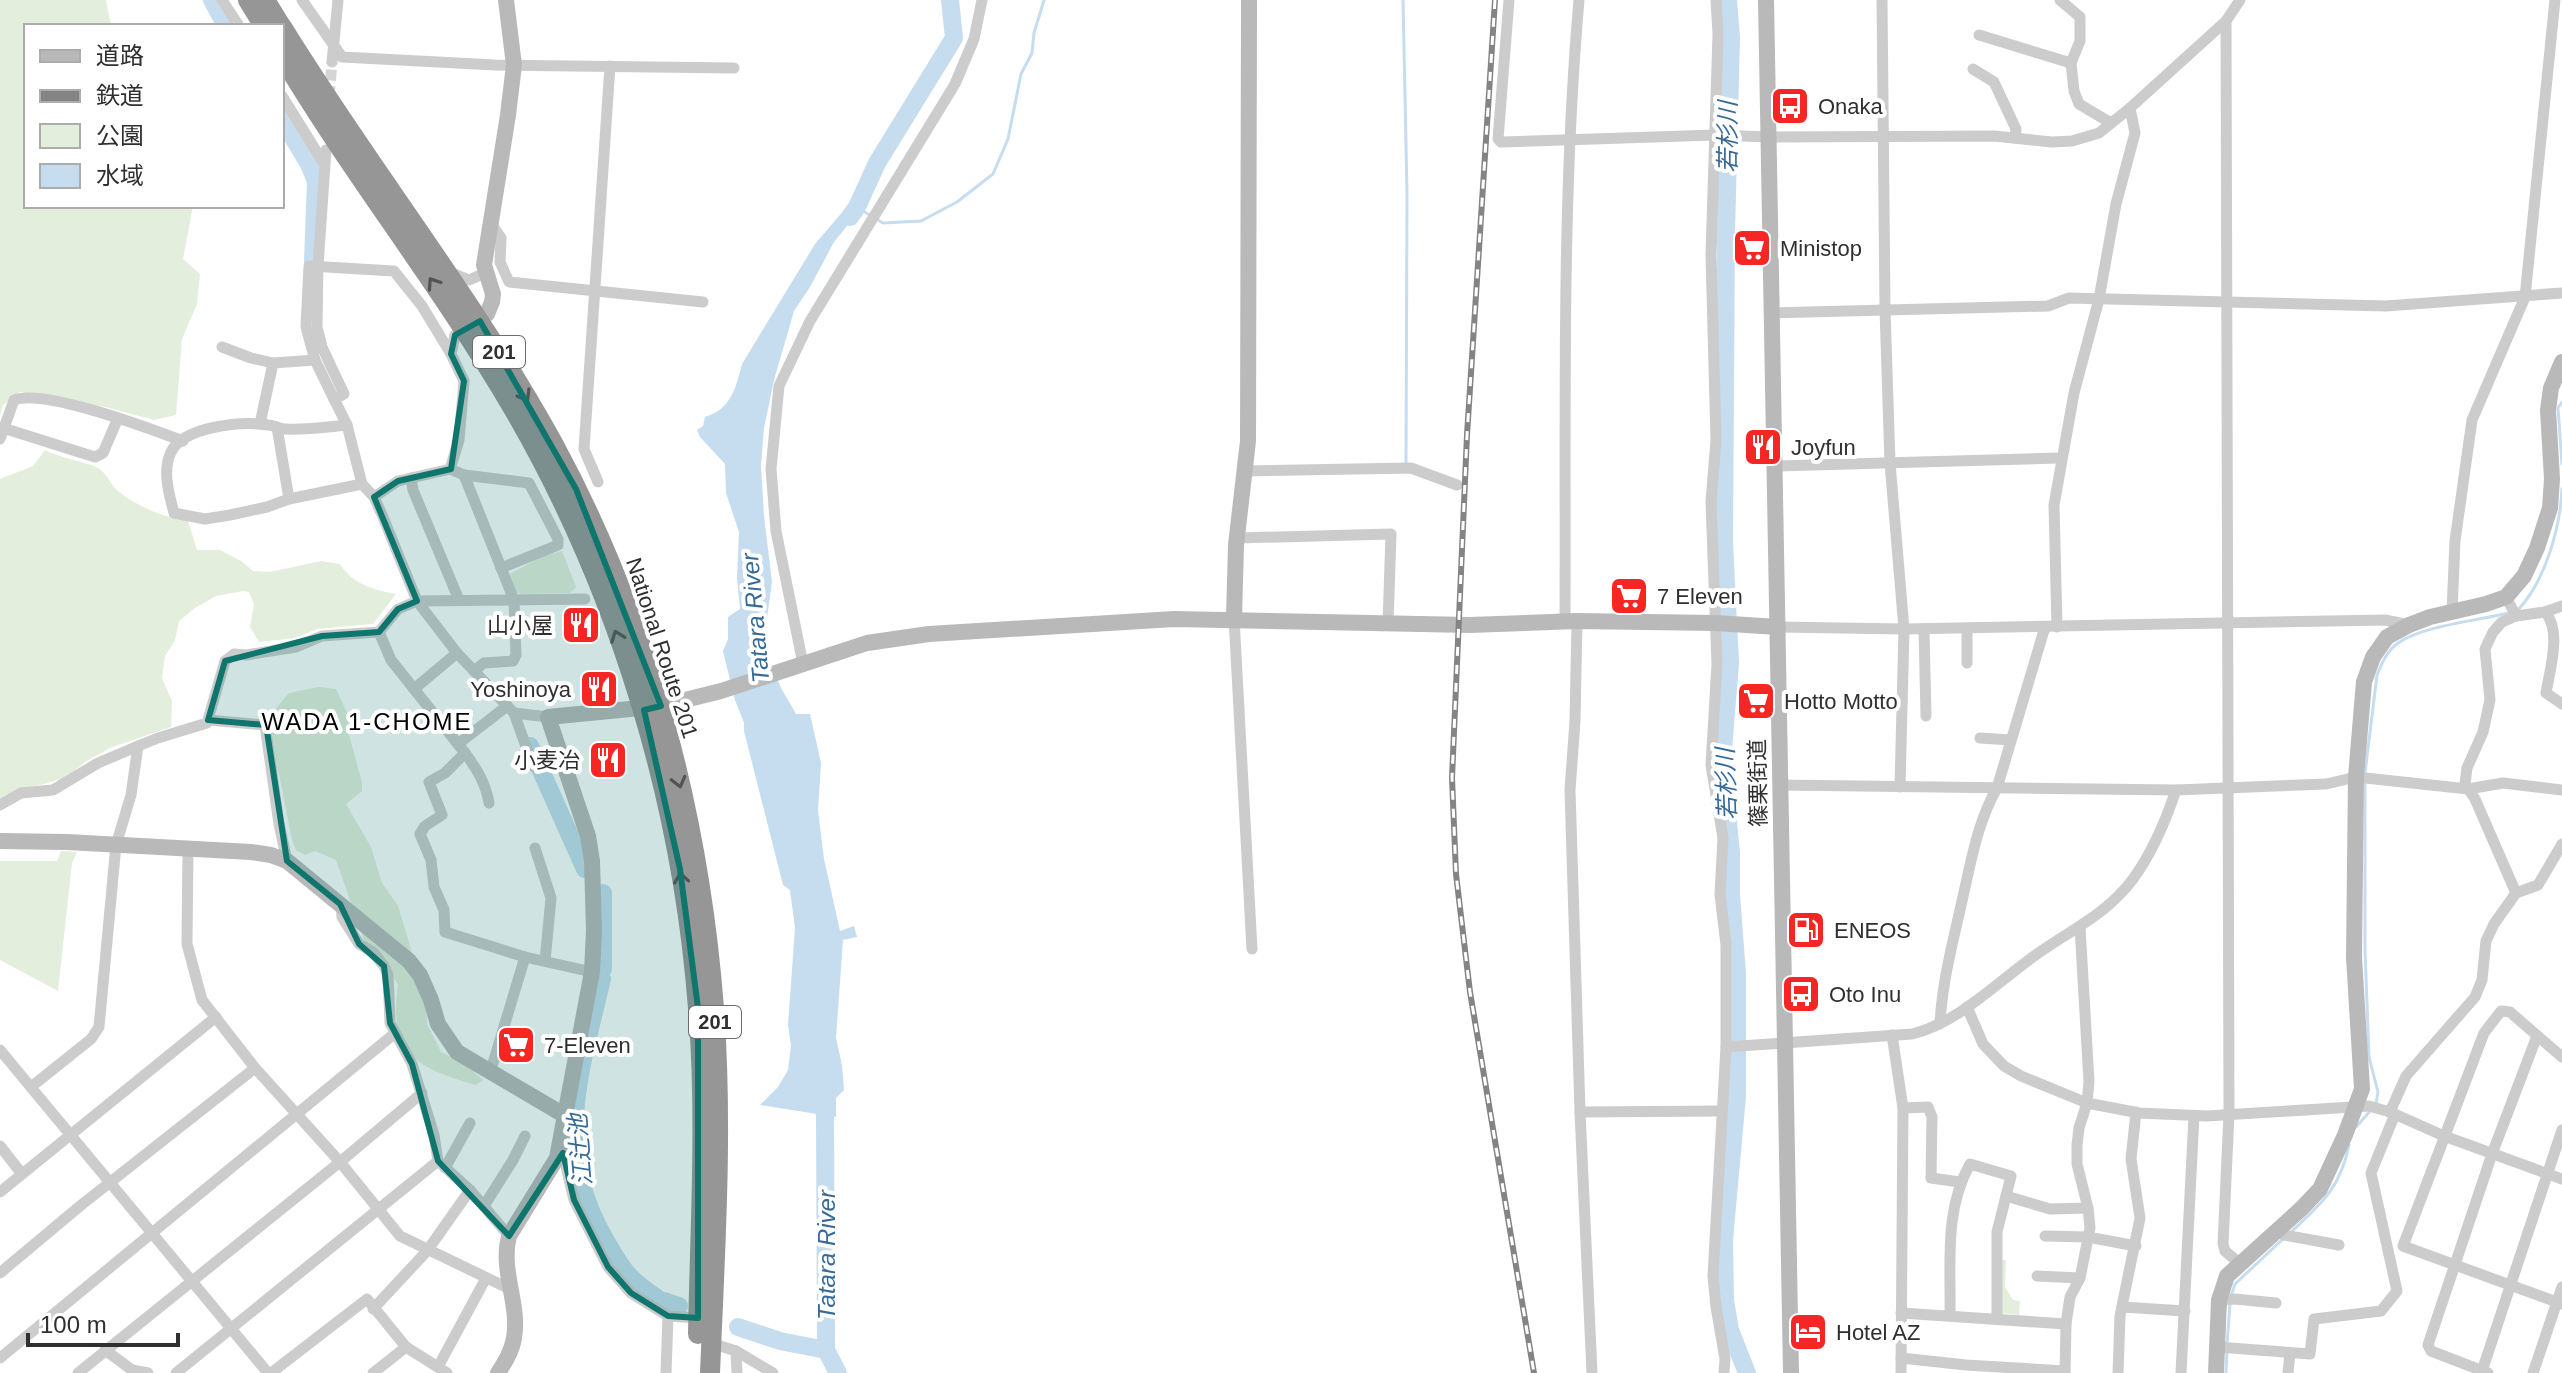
<svg xmlns="http://www.w3.org/2000/svg" width="2562" height="1373" font-family="Arial,'Noto Sans JP',sans-serif">
<rect width="100%" height="100%" fill="#fff"/>
<g fill="#e4eedc">
<polygon points="0,0 106,0 111,26 26,26 26,206 193,206 183,259 200,274 197,304 182,339 176,415 154,420 105,407 20,392 3,405 0,416"/>
<path d="M45 450C60 458 87 462 98 468 107 473 111 486 119 492 140 508 163 517 188 521L197 550H220L241 561 253 571 270 572 321 561 340 564C352 584 374 590 396 594L373 624 317 629 295 638 259 642 250 627 254 604 249 592 243 591 216 596 195 608 179 621 175 640 165 656 162 678 172 701 171 727 110 748 85 762 67 777 17 792 0 802V479L33 466Z"/>
<polygon points="562,551 576,587 570,593 522,594 516,592 510,574 542,556"/>
<path d="M319 687 336 689 347 713 349 735 362 782V791L346 804 371 847 382 883 398 906 426 999 427 1024 441 1052 465 1064 483 1080 476 1085C416 1068 388 1054 398 984L382 961 364 940 336 860 315 851 305 855 296 850 292 840 279 774 267 743 274 711 289 693Z"/>
<polygon points="61,851 77,852 72,863 58,991 0,960 0,861 57,861"/>
<polygon points="1999,1260 2006,1260 2005,1287 2013,1300 2020,1301 2019,1315 2000,1313"/>
</g>
<path fill="#c6dcef" d="M857 195 868 200 834 242 810 287 794 311 774 380 764 428 761 466 764 516 772 582 766 625 768 656 781 688 796 714H810L821 763 818 810 824 859 840 931 854 926 857 937 843 940 836 1038 842 1065 844 1090 836 1098V1117L760 1105 778 1087 788 1070 791 1046 788 1025 795 928 790 890 783 885 744 731V723L735 700 723 651 728 639V617L740 609 737 578 739 532 726 493 725 464 700 437 697 430 703 426 705 417C731 409 736 388 742 364L815 244Z"/>
<g fill="none" stroke-linecap="round" stroke-linejoin="round">
<g stroke="#c6dcef" stroke-width="3">
<polyline points="1403,0 1407,193 1406,464"/>
<polyline points="858,208 883,223 921,221 957,202 993,174 1008,139 1021,74 1032,53 1034,33 1044,0"/>
<polyline points="2562,402 2558,408 2562,464"/>
<path d="M2517 611C2545 582 2560 529 2562 489"/>
<path d="M2376 1103 2378 1092 2369 1057 2365 950V773L2377 675C2382 663 2387 651 2398 643 2422 626 2480 620 2509 613"/>
<polyline points="2356,1127 2372,1109"/>
<path d="M2290 1233C2321 1204 2340 1189 2349 1145"/>
<polyline points="2231,1296 2235,1284 2284,1238"/>
<polyline points="2227,1344 2230,1304"/>
<polyline points="2226,1373 2227,1351"/>
</g>
<g stroke="#c6dcef" stroke-width="18">
<polyline points="212,0 226,26"/>
<polyline points="1728,0 1731,38 1726,232 1724,542 1730,663 1722,762 1731,853 1731,895 1737,974 1737,1096 1724,1240 1725,1300 1730,1330 1747,1373"/>
<polyline points="282,119 309,164 316,181 313,262"/>
<polyline points="850,217 857,207 877,163 954,38 950,0"/>
<polyline points="530,746 585,869"/>
<polyline points="603,893 603,969"/>
<path d="M602 979C580 1073 552 1149 605 1239 622 1269 628 1279 657 1298"/>
<polyline points="822,1092 825,1116 826,1350 838,1373"/>
<polyline points="664,1301 679,1306"/>
<polyline points="738,1327 780,1341 826,1350"/>
</g>
<polyline stroke="#d5d5d5" stroke-width="11" stroke-dasharray="11 5.5" stroke-linecap="butt" points="329,97 332,62"/>
<g stroke="#ccc" stroke-width="11">
<polyline points="222,0 239,26"/>
<polyline points="302,0 342,57 495,65 734,68"/>
<polyline points="1509,0 1498,139 1501,142 1715,135 1769,137 1994,136 2052,142 2072,141 2099,133 2130,108 2226,21 2240,0"/>
<polyline points="1716,0 1718,34 1711,255 1716,440 1711,502 1717,664 1711,765 1723,838 1720,894 1726,945 1726,1047 1713,1276 1716,1307 1725,1359 1724,1373"/>
<polyline points="1882,0 1885,309 1890,463 1904,629 1900,787"/>
<polyline points="2060,0 2080,17 2080,41 2071,63 2074,91 2079,104 2111,123"/>
<polyline points="2226,21 2229,1114 2223,1244 2225,1251 2239,1263"/>
<polyline points="1979,35 2071,63"/>
<polyline points="332,62 338,0"/>
<polyline points="1973,69 1994,82 2016,129 2015,138"/>
<polyline points="282,96 323,162"/>
<polyline points="326,150 318,266 317,327 322,347 344,394 334,399 347,425 362,484 374,497 383,517 417,601 457,653 514,713 548,717"/>
<polyline points="491,223 501,238 500,262 509,282 703,302"/>
<polyline points="452,273 469,280 485,273"/>
<polyline points="1772,313 2048,306 2069,298 2386,306 2562,293"/>
<polyline points="222,347 251,358 273,363"/>
<polyline points="334,399 315,360 306,327 309,266 394,271 422,306 451,354"/>
<polyline points="260,424 273,363 315,360"/>
<path d="M347 425C327 427 306 430 285 429 279 429 274 425 268 425 242 421 184 426 171 452 162 471 169 494 174 513L205 519 230 515 267 507 289 499 362 484"/>
<polyline points="277,427 289,499"/>
<polyline points="3,428 95,457 103,453 118,418"/>
<path d="M0 439 14 400C43 388 151 429 183 441"/>
<polyline points="1775,466 2061,458"/>
<polyline points="450,469 464,475 514,600 516,655 513,661 484,663 474,671"/>
<polyline points="1245,471 1411,468 1457,485"/>
<polyline points="464,475 529,483 558,539 558,545 501,568"/>
<polyline points="411,478 413,490 459,600"/>
<polyline points="598,482 584,449 610,66"/>
<polyline points="374,497 398,481 450,469 459,440 464,381 451,354 455,335 465,330"/>
<polyline points="1237,538 1391,534 1388,624"/>
<path d="M2506 597 2516 616 2545 612C2562 630 2550 669 2546 693L2562 704"/>
<polyline points="2452,612 2455,541 2472,420 2525,297 2555,0"/>
<polyline points="2545,612 2562,606"/>
<polyline points="1234,618 1252,949"/>
<path d="M1565 621C1566 414 1561 206 1579 0"/>
<polyline points="1577,621 1575,721 1570,790 1580,1112 1592,1373"/>
<polyline points="1778,627 1904,629 2385,620 2409,625"/>
<polyline points="2057,627 2054,505 2074,393 2099,299 2116,204 2135,133 2130,108"/>
<polyline points="1924,629 1926,716"/>
<polyline points="379,632 391,660 465,753 445,773 429,782 442,815 425,826 420,834 431,860 434,887 444,910 445,932 525,957 592,972"/>
<polyline points="1967,663 1967,629"/>
<polyline points="803,664 776,531 771,469 779,386 810,321 955,84 974,39 982,0"/>
<polyline points="414,689 457,653"/>
<polyline points="514,713 533,766"/>
<polyline points="208,720 265,725 279,824 287,861"/>
<polyline points="1980,738 2011,740"/>
<polyline points="458,744 507,706"/>
<path d="M465 753C477 769 486 784 489 803"/>
<polyline points="1780,785 2176,790 2326,784 2356,777 2468,789 2503,783 2562,790"/>
<polyline points="0,805 21,793 53,790 98,763 138,746"/>
<polyline points="188,848 187,944 202,1000 255,1068 340,1162 400,1236 510,1289"/>
<polyline points="535,848 551,898 545,961"/>
<polyline points="2516,893 2475,799 2465,784 2467,768 2483,732 2490,700 2485,649 2493,632 2502,622 2516,616"/>
<polyline points="341,905 342,917 359,944 373,952 384,966 388,975 390,1023 412,1064 434,1135 438,1161 470,1190 509,1236"/>
<polyline points="1967,1007 1983,1044 2004,1066 2021,1076 2087,1103 2139,1113 2207,1116 2369,1106 2390,1112 2444,1136 2562,1179"/>
<path d="M1940 1024C1942 982 1953 942 1962 901 1971 862 1977 823 1997 788L2045 627"/>
<polyline points="1892,1035 1903,1108 1901,1373"/>
<path d="M1726 1047 1912 1034C1960 1022 1997 982 2037 954 2071 930 2107 914 2133 879 2152 853 2166 820 2176 790"/>
<polyline points="0,1050 268,1373"/>
<polyline points="2562,1057 2510,1012 2501,1011 2484,1033 2403,1246 2562,1304"/>
<polyline points="490,1073 525,957"/>
<polyline points="31,1087 91,1039 99,1027 116,845 131,795 138,746 158,738 207,723 225,661 234,654 246,655 296,647 322,636 379,632 398,609 417,601 585,599"/>
<polyline points="1903,1108 1928,1107 1932,1117 1931,1178 1960,1182"/>
<polyline points="1580,1112 1722,1111"/>
<polyline points="2390,1112 2406,1076 2475,997 2482,980 2486,941 2494,924 2516,893 2538,885 2562,844"/>
<polyline points="0,1146 22,1174"/>
<polyline points="561,1146 574,1200 608,1267 631,1293 668,1316 698,1318"/>
<polyline points="445,1168 470,1123"/>
<polyline points="0,1192 216,1017"/>
<polyline points="2006,1196 2050,1209 2088,1208"/>
<polyline points="484,1206 513,1160 525,1136"/>
<polyline points="2278,1229 2284,1235 2339,1245"/>
<polyline points="2045,1236 2088,1237 2136,1246"/>
<polyline points="0,1273 80,1206 255,1068"/>
<polyline points="2037,1276 2080,1278"/>
<polyline points="2219,1300 2235,1299 2276,1303"/>
<polyline points="2122,1307 2185,1311"/>
<polyline points="373,1309 427,1251 470,1190"/>
<polyline points="1901,1313 2066,1324"/>
<path d="M1950 1315C1951 1264 1944 1210 1970 1164L2011 1176 1997 1232V1319"/>
<polyline points="711,1343 736,1351 773,1373"/>
<polyline points="2217,1347 2310,1354 2314,1319 2381,1311 2397,1291 2371,1173 2395,1114"/>
<polyline points="105,1350 132,1370 148,1373"/>
<polyline points="736,1351 737,1373"/>
<polyline points="0,1358 394,1034"/>
<polyline points="1901,1358 1966,1365 2065,1371"/>
<polyline points="438,1367 486,1278"/>
<polyline points="2482,1371 2562,1130"/>
<polyline points="78,1373 340,1162 422,1093"/>
<polyline points="176,1373 438,1161"/>
<polyline points="271,1373 367,1299 406,1347 447,1373"/>
<polyline points="373,1373 406,1347"/>
<polyline points="666,1373 668,1316"/>
<polyline points="2065,1373 2066,1324 2070,1297 2080,1278 2090,1228 2088,1208 2077,1164 2077,1145 2079,1128 2087,1103 2089,1082 2080,927"/>
<polyline points="2118,1373 2120,1316 2140,1218 2131,1159 2136,1112"/>
<polyline points="2181,1373 2194,1116"/>
<polyline points="2288,1373 2290,1353"/>
<polyline points="2488,1373 2431,1351 2428,1345 2492,1154 2537,1036"/>
<polyline points="2533,1373 2562,1287"/>
</g>
<g stroke="#b9b9b9" stroke-width="16">
<polyline points="1766,0 1791,1373"/>
<polyline points="470,327 487,314 492,302 493,294 484,265 508,115 514,65 506,0"/>
<polyline points="1234,618 1236,545 1248,441 1249,0"/>
<polyline points="0,841 67,842 251,852 271,855 287,861 409,961 420,975 431,1000 438,1024 457,1052 564,1115"/>
<path d="M498 1373C505 1362 512 1351 514 1338 520 1304 500 1271 509 1236L557 1158 592 972 594 931 592 861 588 836 548 717 661 706 721 691 867 643 929 634 1174 619 1470 625 1577 621 1715 623 1778 627"/>
<polyline points="2216,1373 2219,1300 2227,1276 2302,1208 2320,1189 2345,1135 2362,1089 2354,957 2356,777 2364,682 2373,657 2387,637 2409,625 2430,617 2486,604 2506,597 2524,576 2537,548 2550,508 2552,479 2548,410 2551,388 2562,362"/>
</g>
<g stroke="#969696" stroke-width="20">
<polyline points="248,0 264,26"/>
<polyline points="265,0 281,26"/>
<path d="M282 27C369 168 473 298 553 443 647 616 699 812 714 1008 723 1129 715 1252 710 1373"/>
<path d="M282 56C354 177 443 288 514 410 619 591 682 799 698 1008 707 1116 700 1225 698 1334"/>
</g>
<defs>
<polyline id="rail" points="1495,0 1467,435 1452,778 1456,874 1470,992 1534,1373"/>
</defs>
<use href="#rail" stroke="#848484" stroke-width="6"/>
<use href="#rail" stroke="#fff" stroke-width="3" stroke-dasharray="9" stroke-linecap="butt"/>
</g>
<defs><path id="oneway-chevron" d="M-2-3.5L2.5 0L-2 3.5" fill="none" stroke-width="1.6" stroke-linecap="round" stroke-linejoin="round" transform="scale(2)"/></defs>
<g stroke="#535353">
<use href="#oneway-chevron" transform="translate(433 283) rotate(-124)"/>
<use href="#oneway-chevron" transform="translate(525 396) rotate(59)"/>
<use href="#oneway-chevron" transform="translate(617 636) rotate(-110)"/>
<use href="#oneway-chevron" transform="translate(679 782) rotate(76)"/>
<use href="#oneway-chevron" transform="translate(681 878) rotate(-99)"/>
</g>
<path fill="#0f766e" fill-opacity="0.2" stroke="#0f766e" stroke-width="6" stroke-linejoin="round" d="M480 321 576 489 661 706 644 710 680 869 698 1008V1318L668 1316 631 1293 608 1267 574 1200 563 1153 509 1236 438 1161 412 1064 390 1023 384 966 359 944 340 904 287 861 266 725 208 720 225 661 322 636 379 632 398 609 417 601 374 497 398 481 451 469 464 381 451 354 455 335Z"/>
<defs>
<symbol id="bus-square" viewBox="-11 -11 22 22"><rect x="-9" y="-9" width="18" height="18" rx="4" fill="#f52623" stroke="#fff"/><path d="M-5-6H5V4H4V6H2V4H-2V6H-4V4H-5ZM-3.5-4V0h7V-4ZM-3.5 1.2v1.5H-2V1.2ZM2 1.2v1.5H3.5V1.2Z" fill="#fff"/></symbol>
<symbol id="supermarket-square" viewBox="-11 -11 22 22"><rect x="-9" y="-9" width="18" height="18" rx="4" fill="#f52623" stroke="#fff"/><path d="M-6-5.5h2.5l.6 2H6L4.5 2H-2.5L-4.4-4H-6ZM-1.5 3.2a1.3 1.3 0 1 0 .1 0ZM3 3.2a1.3 1.3 0 1 0 .1 0Z" fill="#fff"/></symbol>
<symbol id="restaurant-square" viewBox="-11 -11 22 22"><rect x="-9" y="-9" width="18" height="18" rx="4" fill="#f52623" stroke="#fff"/><path d="M-5-6h1v4h1v-4h1v4h1v-4h1v5L-1.5 .5V6h-2V.5L-5-1ZM5-6V6H3V1.5H1.5Q1.5-4 5-6Z" fill="#fff"/></symbol>
<symbol id="fuel-square" viewBox="-11 -11 22 22"><rect x="-9" y="-9" width="18" height="18" rx="4" fill="#f52623" stroke="#fff"/><path d="M-5.5-6h7V0h2V4h1.3V-2.5L3-4.5l.8-.8L6-3V5H2.5V1h-1V6h-7ZM-4.2-4.7v3.2H.2V-4.7Z" fill="#fff"/></symbol>
<symbol id="hotel-square" viewBox="-11 -11 22 22"><rect x="-9" y="-9" width="18" height="18" rx="4" fill="#f52623" stroke="#fff"/><path d="M-6-4.5h1.5V1H6V5H4.5V3h-9V5H-6ZM-4 0a1.8 1.8 0 1 1 3.6 0ZM.5 0V-2.5h3Q6-2.5 6 0Z" fill="#fff"/></symbol>
</defs>
<g fill-rule="evenodd">
<use href="#bus-square" x="1768" y="84" width="44" height="44"/>
<use href="#supermarket-square" x="1730" y="226" width="44" height="44"/>
<use href="#restaurant-square" x="1741" y="425" width="44" height="44"/>
<use href="#supermarket-square" x="1607" y="574" width="44" height="44"/>
<use href="#restaurant-square" x="559" y="603" width="44" height="44"/>
<use href="#restaurant-square" x="577" y="667" width="44" height="44"/>
<use href="#supermarket-square" x="1734" y="679" width="44" height="44"/>
<use href="#restaurant-square" x="586" y="738" width="44" height="44"/>
<use href="#fuel-square" x="1784" y="908" width="44" height="44"/>
<use href="#bus-square" x="1779" y="972" width="44" height="44"/>
<use href="#supermarket-square" x="494" y="1023" width="44" height="44"/>
<use href="#hotel-square" x="1786" y="1310" width="44" height="44"/>
</g>
<g text-anchor="middle" dominant-baseline="central" stroke-width="8" stroke-linejoin="round" paint-order="stroke">
<g fill="#fff" stroke="#6d6d6d" stroke-width="2">
<rect x="473" y="336" width="52" height="32" rx="6"/>
<rect x="689" y="1006" width="52" height="32" rx="6"/>
</g>
<g font-size="20" font-weight="bold" fill="#2f2f2f">
<text x="499" y="352">201</text>
<text x="715" y="1022">201</text>
</g>
<g font-size="22" fill="#2f2f2f" stroke="#fff" text-anchor="start">
<text x="1818" y="106">Onaka</text>
<text x="1780" y="248">Ministop</text>
<text x="1791" y="447">Joyfun</text>
<text x="1657" y="596">7 Eleven</text>
<text x="553" y="625" text-anchor="end">山小屋</text>
<text x="571" y="689" text-anchor="end">Yoshinoya</text>
<text x="1784" y="701">Hotto Motto</text>
<text x="580" y="760" text-anchor="end">小麦冶</text>
<text x="1834" y="930">ENEOS</text>
<text x="1829" y="994">Oto Inu</text>
<text x="544" y="1045">7-Eleven</text>
<text x="1836" y="1332">Hotel AZ</text>
</g>
<g font-size="22" fill="#2f2f2f" stroke="#fff">
<text transform="translate(662 648) rotate(72)">National Route 201</text>
<text transform="translate(1758 783) rotate(-91)">篠栗街道</text>
</g>
<g font-size="24" font-style="italic" fill="#356a99" stroke="#fff">
<text transform="translate(1727 137) rotate(-90)">若杉川</text>
<text transform="translate(755 618) rotate(-95)">Tatara River</text>
<text transform="translate(1726 784) rotate(-92)">若杉川</text>
<text transform="translate(580 1150) rotate(-95)">江辻池</text>
<text transform="translate(826 1255) rotate(-90)">Tatara River</text>
</g>
<g font-size="24" letter-spacing="2" fill="#000" stroke="#fff">
<text x="367" y="721">WADA 1-CHOME</text>
</g>
</g>
<rect x="24" y="24" width="260" height="184" fill="#ffffff" stroke="#acacac" stroke-width="2"/>
<rect x="40" y="50" width="40" height="12" fill="#b9b9b9" stroke="#acacac" stroke-width="2"/>
<text x="96" y="64" font-size="24" fill="#2f2f2f">道路</text>
<rect x="40" y="90" width="40" height="12" fill="#848484" stroke="#acacac" stroke-width="2"/>
<text x="96" y="104" font-size="24" fill="#2f2f2f">鉄道</text>
<rect x="40" y="124" width="40" height="24" fill="#e4eedc" stroke="#acacac" stroke-width="2"/>
<text x="96" y="144" font-size="24" fill="#2f2f2f">公園</text>
<rect x="40" y="164" width="40" height="24" fill="#c6dcef" stroke="#acacac" stroke-width="2"/>
<text x="96" y="184" font-size="24" fill="#2f2f2f">水域</text>
<path d="M28 1333v12h150v-12" fill="none" stroke="#2f2f2f" stroke-width="4"/>
<text x="40" y="1333" font-size="24" fill="#2f2f2f" stroke="#ffffff" stroke-width="6" paint-order="stroke">100 m</text>
</svg>
